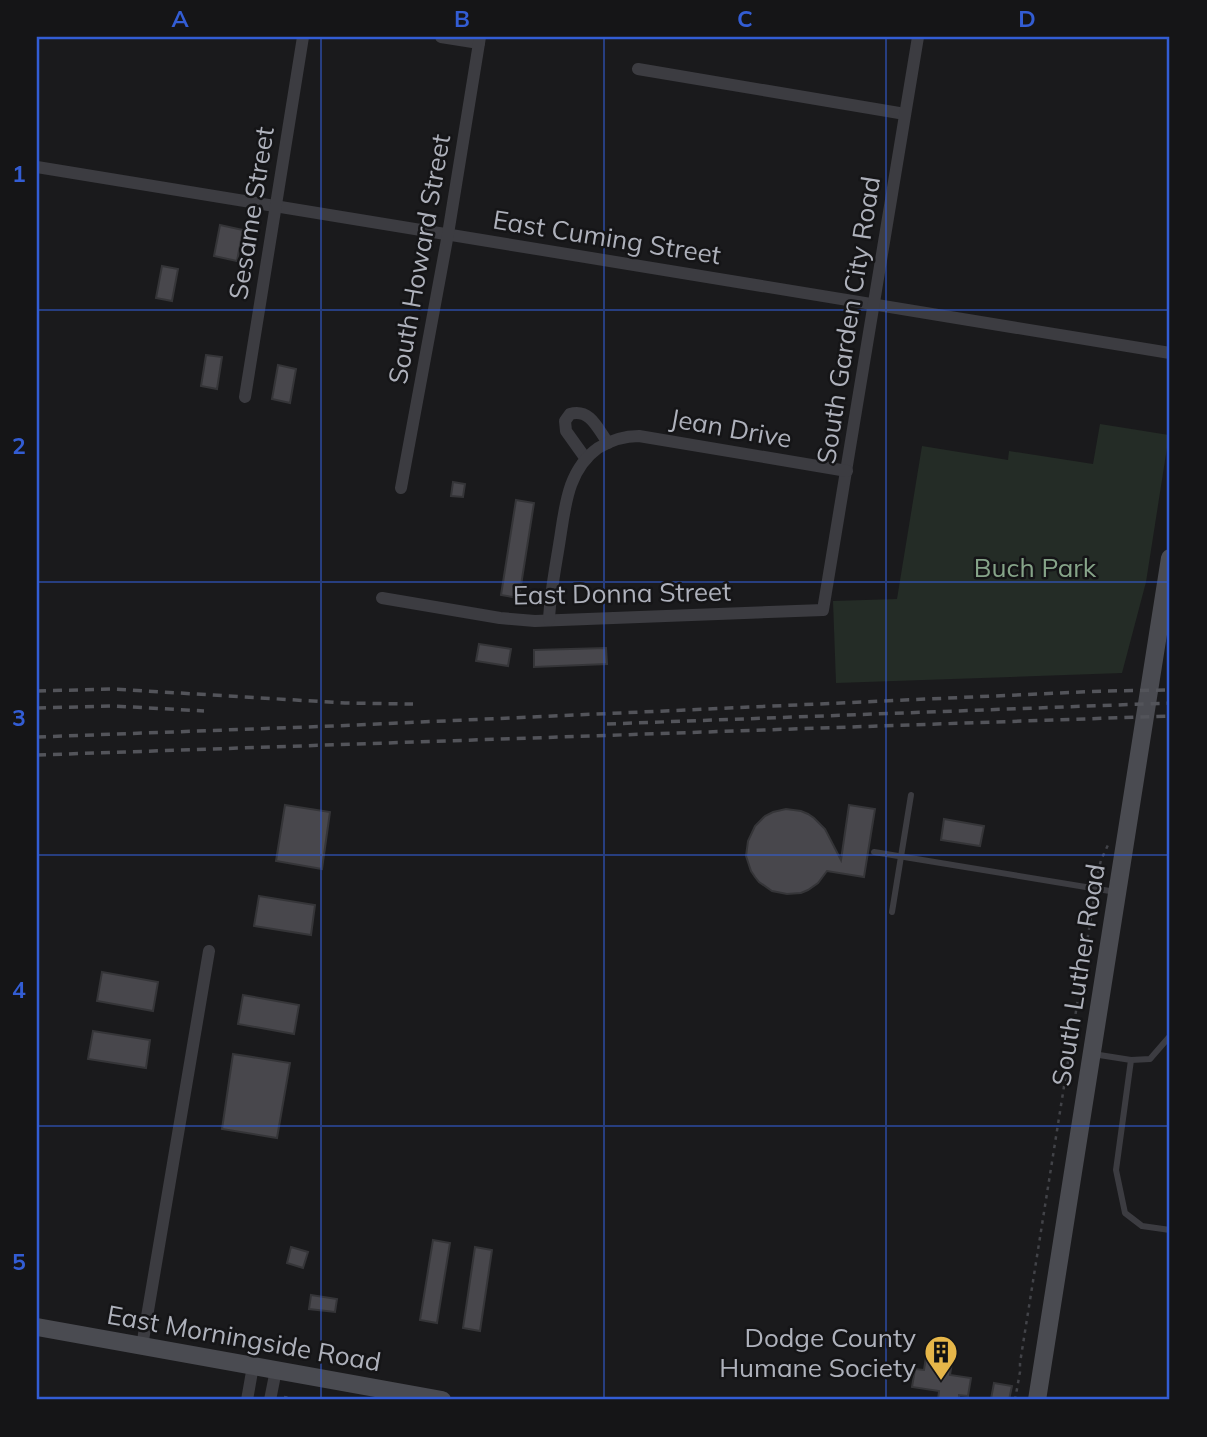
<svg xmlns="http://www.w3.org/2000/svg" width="1207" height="1437" font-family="Mulish,sans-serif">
<rect width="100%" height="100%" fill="#1a1a1c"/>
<polygon fill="#242c26" points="1100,424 1169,435 1146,582 1122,673 836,683 833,601 897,599 922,446 1008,460 1009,451 1093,464"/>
<g fill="#48474c" stroke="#353538" stroke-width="2">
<polygon points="220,225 243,230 237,261 214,256"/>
<polygon points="162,266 178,269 172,301 156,298"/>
<polygon points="206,355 222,357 217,389 201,386"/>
<polygon points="278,365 296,369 290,403 272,399"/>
<polygon points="453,482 465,484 463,497 451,496"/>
<polygon points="516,500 534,503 519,598 501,595"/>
<polygon points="479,644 511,649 508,666 476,661"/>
<polygon points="606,648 607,664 534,667 534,650"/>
<polygon points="285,805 330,812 322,869 276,861"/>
<polygon points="849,805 875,809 864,877 827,871 818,883 808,890 801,893 787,894 772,891 759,882 755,877 751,871 746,856 748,841 755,826 765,816 773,812 786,809 801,811 808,814 814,818 825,829 841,860"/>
<polygon points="944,819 984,826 980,846 941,840"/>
<polygon points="259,896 315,905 311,935 254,926"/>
<polygon points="102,972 158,982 153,1011 97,1001"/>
<polygon points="243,995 299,1005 294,1034 238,1024"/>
<polygon points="93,1031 150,1040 146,1068 88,1059"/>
<polygon points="233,1054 290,1063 277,1138 222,1129"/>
<polygon points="433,1240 450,1243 437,1323 420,1320"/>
<polygon points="291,1247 308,1252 303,1268 287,1263"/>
<polygon points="475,1247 492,1250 480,1331 463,1328"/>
<polygon points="311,1295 337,1299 335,1312 309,1309"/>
<polygon points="926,1357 952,1362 950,1375 971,1378 968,1396 959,1395 959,1400 938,1400 939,1391 912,1387 915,1369 924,1370"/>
<polygon points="994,1383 1012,1386 1009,1400 991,1399"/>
</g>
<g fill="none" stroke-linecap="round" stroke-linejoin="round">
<g stroke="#424348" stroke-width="2.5" stroke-dasharray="3.5 5" stroke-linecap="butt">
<polyline points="1096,881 1101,860 1108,845"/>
<polyline points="284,1397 304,1400"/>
<polyline points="1015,1400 1020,1372 1020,1363 1094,898"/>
</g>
<g stroke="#3c3c41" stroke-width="6">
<polyline points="874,852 1116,892"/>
<polyline points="892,912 911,795"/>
<polyline points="1093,1054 1131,1060 1150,1059 1170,1036"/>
<polyline points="1131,1060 1116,1170 1125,1213 1142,1226 1170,1230"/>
</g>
<g stroke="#3c3c41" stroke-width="12">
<polyline points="441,37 479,43"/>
<polyline points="638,69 905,114"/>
<polyline points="37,167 1170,353"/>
<polyline points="245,397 303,37"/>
<path d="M586 459 566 431 565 421 570 414C590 408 598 429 608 443"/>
<polyline points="401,488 448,234 480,37"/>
<polyline points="382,598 500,618 535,621 823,610 918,37"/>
<path d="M549 620C550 595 555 570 559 545 565 510 566 471 598 448 611 440 624 436 639 436L847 471"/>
<polyline points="142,1346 209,951"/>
<polyline points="247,1400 253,1366"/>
<polyline points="270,1400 276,1370"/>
</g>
<g stroke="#4a4b51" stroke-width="18">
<polyline points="37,1327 442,1400"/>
<polyline points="1037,1400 1170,558"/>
</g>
<g stroke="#53545a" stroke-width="3.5" stroke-dasharray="9 7" stroke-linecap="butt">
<polyline points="37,691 113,689 345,703 413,704"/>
<polyline points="37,708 113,706 204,711"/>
<polyline points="607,724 1170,703"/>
<polyline points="37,737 333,726 1104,691 1170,690"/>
<polyline points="37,755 1170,716"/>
</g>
</g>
<path fill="none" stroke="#335dd4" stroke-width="2" stroke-opacity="0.55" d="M321 37V1400M604 37V1400M886 37V1400M37 310H1170M37 582H1170M37 855H1170M37 1126H1170"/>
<defs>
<symbol id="building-pin" viewBox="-11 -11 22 30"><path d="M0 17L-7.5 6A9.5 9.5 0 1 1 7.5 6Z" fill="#e6b649" stroke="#151517"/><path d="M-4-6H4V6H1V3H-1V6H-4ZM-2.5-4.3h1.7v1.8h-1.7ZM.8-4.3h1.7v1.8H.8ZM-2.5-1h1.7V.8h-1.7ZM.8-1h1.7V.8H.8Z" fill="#111"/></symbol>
</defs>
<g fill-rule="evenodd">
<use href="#building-pin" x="922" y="1333" width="38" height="52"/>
</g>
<g text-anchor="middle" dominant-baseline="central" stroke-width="5" stroke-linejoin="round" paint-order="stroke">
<g font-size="26" fill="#aeb1bb" stroke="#151517">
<text transform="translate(251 213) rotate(-81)">Sesame Street</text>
<text transform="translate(607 237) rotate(9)">East Cuming Street</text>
<text transform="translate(419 259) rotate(-80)">South Howard Street</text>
<text transform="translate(848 320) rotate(-81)">South Garden City Road</text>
<text transform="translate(731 428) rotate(10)">Jean Drive</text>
<text transform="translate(622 593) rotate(-1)">East Donna Street</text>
<text transform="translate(1078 975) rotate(-81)">South Luther Road</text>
<text transform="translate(244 1338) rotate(10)">East Morningside Road</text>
</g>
<g font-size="26" fill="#86a489" stroke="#151517">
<text x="1035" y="567">Buch Park</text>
</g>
<g font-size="26" fill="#aeb1bb" stroke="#151517" text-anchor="end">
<text x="916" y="1337">Dodge County<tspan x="916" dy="30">Humane Society</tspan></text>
</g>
</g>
<rect width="1207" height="1437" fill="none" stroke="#151517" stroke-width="77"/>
<rect x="38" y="38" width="1130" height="1360" fill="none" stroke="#335dd4" stroke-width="2.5"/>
<g font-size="23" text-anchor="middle" font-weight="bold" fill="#335dd4">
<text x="180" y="27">A</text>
<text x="462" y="27">B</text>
<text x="745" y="27">C</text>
<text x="1027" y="27">D</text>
<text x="19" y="182">1</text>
<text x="19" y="454">2</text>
<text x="19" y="726">3</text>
<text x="19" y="998">4</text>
<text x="19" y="1270">5</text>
</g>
</svg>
